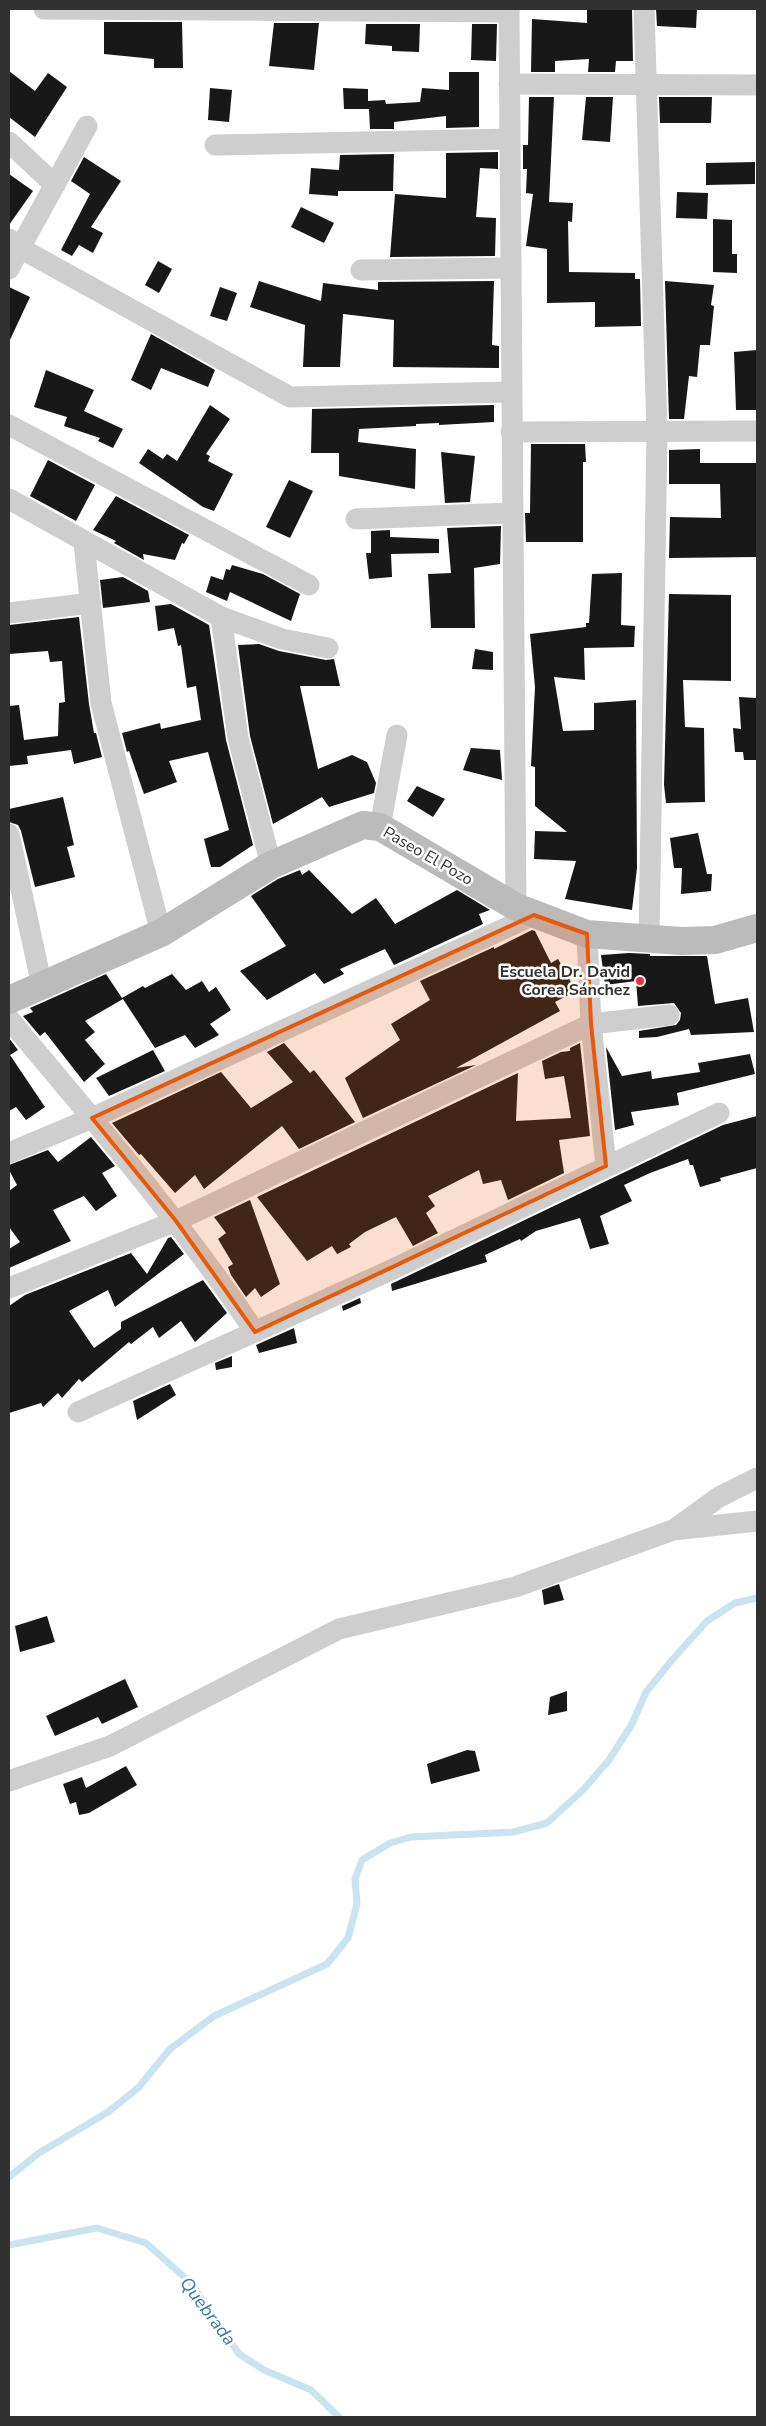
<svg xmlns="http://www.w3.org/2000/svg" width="766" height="2426" font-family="'Nunito Sans',sans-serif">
<rect width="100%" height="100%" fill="#fff"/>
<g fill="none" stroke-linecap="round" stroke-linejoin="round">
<g stroke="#cbe2ef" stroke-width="7">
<polyline points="9,2177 39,2153 108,2112 138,2088 170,2049 214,2016 327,1964 348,1938 357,1904 355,1879 362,1860 390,1843 411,1837 513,1832 547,1823 584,1789 609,1760 632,1724 646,1692 672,1660 707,1621 735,1603 757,1598"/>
<polyline points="9,2245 97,2228 146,2243 191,2283 239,2354 264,2370 311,2390 339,2417"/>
</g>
</g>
<g fill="#181818">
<polygon points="587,9 632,9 633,61 616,61 615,72 588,72 589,59 555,61 555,72 531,72 532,19 587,23"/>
<polygon points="656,9 697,9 696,28 657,26"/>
<polygon points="104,22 182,22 183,68 154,68 154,59 104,54"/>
<polygon points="274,23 319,23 314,70 269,66"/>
<polygon points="366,24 420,24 419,52 392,51 392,46 365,44"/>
<polygon points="472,24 497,24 496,61 471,60"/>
<polygon points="9,71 35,91 48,73 67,87 35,137 9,117"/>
<polygon points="449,72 479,72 479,127 446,128 446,116 394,122 394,129 370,129 369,109 344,109 343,88 368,89 368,101 385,100 386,104 420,102 422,88 449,90"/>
<polygon points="210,88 232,90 229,122 208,120"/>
<polygon points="529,97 554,97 549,202 573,203 572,222 568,221 569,272 635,273 635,279 640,279 641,326 595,327 595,302 547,303 547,249 526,246 533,194 526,193 527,169 523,169 523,145 528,145"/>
<polygon points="586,97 613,97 610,142 582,140"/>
<polygon points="659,97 712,97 711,123 660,123"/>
<polygon points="498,152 498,169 480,168 476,217 496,218 495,256 390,257 395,194 446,198 446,153"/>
<polygon points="394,154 393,191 338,191 338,196 309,194 311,168 339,170 340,155"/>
<polygon points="84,157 121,181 91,227 103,233 93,253 79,245 72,256 61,250 90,194 71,181"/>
<polygon points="755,162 755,184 706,185 706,163"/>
<polygon points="9,174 33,191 9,225"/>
<polygon points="677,192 708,193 707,219 676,218"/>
<polygon points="301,207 334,223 324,243 291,227"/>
<polygon points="713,219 732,220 732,254 737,254 737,273 713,272"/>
<polygon points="158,261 172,269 159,293 145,285"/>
<polygon points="259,281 321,301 323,283 378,290 378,282 494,281 492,345 499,346 499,368 393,367 394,320 343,314 340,367 303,367 305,325 250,307"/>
<polygon points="665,281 714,285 711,305 714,306 710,345 700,345 697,377 689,376 684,419 669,419"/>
<polygon points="9,287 30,297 9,342"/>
<polygon points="220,287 237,293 227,321 210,316"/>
<polygon points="151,334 215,370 208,387 161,368 151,390 131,380"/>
<polygon points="757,350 757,410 736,410 734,352"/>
<polygon points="46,370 94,390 84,411 123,429 113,448 98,441 100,438 64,426 67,417 34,407"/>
<polygon points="210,405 230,419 206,454 210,456 208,461 233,474 214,511 203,507 139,463 148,449 163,459 167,454 177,461"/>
<polygon points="494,405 494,422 439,425 439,423 416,424 416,426 359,429 358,442 416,449 415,489 339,476 339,453 311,453 312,409"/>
<polygon points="531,444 585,444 586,462 583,462 583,542 526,542 525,513 530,513"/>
<polygon points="700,449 700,463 757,463 757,557 669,558 670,517 721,518 720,484 669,484 669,450"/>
<polygon points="441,452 475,456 470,502 445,503"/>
<polygon points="48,460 95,485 76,521 30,496"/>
<polygon points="289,480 313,491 290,538 266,527"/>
<polygon points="116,496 189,535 184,544 182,543 175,560 143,554 144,560 114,543 116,541 93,530"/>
<polygon points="501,526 500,564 474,568 475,628 431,628 428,574 451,573 447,528"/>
<polygon points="390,530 390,537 439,539 439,553 391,554 392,577 369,579 366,553 371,553 371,531"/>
<polygon points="232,565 263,574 300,594 291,621 230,592 227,601 206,592 211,576 223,580 226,569 230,570"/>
<polygon points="622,573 621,625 635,626 634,647 584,648 585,680 554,677 563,731 594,730 594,703 636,700 637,868 632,910 565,899 576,861 534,859 535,831 567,832 535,806 535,767 531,766 535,687 530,634 586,627 586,623 589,623 592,574"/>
<polygon points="123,577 148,591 150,602 103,608 100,580"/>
<polygon points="669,594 731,595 731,681 683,680 685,727 704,728 705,802 666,803 664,785"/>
<polygon points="171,604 209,625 226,740 253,845 220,867 211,867 204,839 229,830 208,752 169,761 177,782 144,794 129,751 127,752 122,733 160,723 161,729 201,720 196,686 187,688 181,645 178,646 174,628 158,631 155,606"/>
<polygon points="79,617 89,704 94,733 96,733 102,757 74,764 71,750 27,756 28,764 9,766 9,706 19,705 24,740 58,736 59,703 65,702 62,661 50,662 48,651 9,654 9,625"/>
<polygon points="259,644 279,651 326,660 334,659 340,686 300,686 318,769 352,755 367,762 376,783 374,793 329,807 322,797 273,824 250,736 238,645"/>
<polygon points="475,649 493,652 493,670 472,669"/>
<polygon points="739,697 757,698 757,760 744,760 743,752 735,752 733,728 741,729"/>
<polygon points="471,748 500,750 502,780 463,770"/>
<polygon points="417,786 445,799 433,817 407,801"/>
<polygon points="63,797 74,845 67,847 75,877 35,887 21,831 18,825 9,822 9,809"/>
<polygon points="698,833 707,874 712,874 711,891 681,894 682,868 674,868 670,838"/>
<polygon points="300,870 302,875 309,870 352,914 376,898 395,924 457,890 490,910 479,914 483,924 394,965 385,949 340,969 344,974 324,984 315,973 267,1000 240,971 286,946 251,896 278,879"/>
<polygon points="532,930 535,931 551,963 558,959 576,991 555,1002 560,1011 456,1068 476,1065 363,1118 345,1078 400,1040 391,1024 430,1000 420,981 494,947 494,949"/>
<polygon points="629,953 650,954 650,956 707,956 715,1004 748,998 754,1032 691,1035 689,1029 657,1037 639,1038 639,1031 676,1025 680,1020 681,1013 674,1003 638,1006 636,981 605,985 601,955"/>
<polygon points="106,974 122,998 143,986 145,988 172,974 186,990 202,981 209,992 216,987 231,1010 210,1024 219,1035 195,1048 185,1035 155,1048 123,999 85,1021 95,1032 85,1040 105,1064 84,1082 45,1032 40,1036 23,1016 33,1012 30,1008"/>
<polygon points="9,1038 18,1050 10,1055 45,1107 26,1120 16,1107 9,1111"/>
<polygon points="284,1043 310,1073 314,1070 355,1122 299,1149 282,1126 204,1189 195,1175 175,1193 141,1154 139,1155 112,1123 221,1072 251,1108 293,1082 267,1052"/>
<polygon points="580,1043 590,1136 559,1140 564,1173 508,1200 501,1180 483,1184 479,1170 428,1196 435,1206 426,1213 438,1233 413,1246 396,1217 365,1232 349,1244 351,1247 337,1254 332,1246 307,1261 257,1197 518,1073 516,1121 571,1118 564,1076 545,1079 542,1061 561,1052 570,1051 570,1048"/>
<polygon points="606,1047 622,1076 651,1071 652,1079 700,1072 698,1063 750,1054 755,1074 677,1093 679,1105 631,1112 634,1125 615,1130"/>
<polygon points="153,1050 165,1071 109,1096 96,1078"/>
<polygon points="757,1116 757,1168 720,1178 721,1181 700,1187 693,1165 690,1165 688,1159 650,1173 624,1185 632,1201 600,1216 609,1244 590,1249 580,1218 536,1231 521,1241 520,1239 485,1255 487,1262 392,1291 391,1284 723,1125"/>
<polygon points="91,1137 115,1166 102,1173 117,1196 96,1211 84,1196 53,1210 71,1241 9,1268 9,1249 20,1242 9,1227 9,1191 17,1185 9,1170 9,1165 48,1150 58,1162"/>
<polygon points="250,1200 280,1284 261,1297 255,1288 246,1297 231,1275 228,1267 233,1264 218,1239 226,1233 214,1217"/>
<polygon points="171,1237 184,1254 115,1307 108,1290 69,1311 94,1348 121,1329 121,1322 203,1280 227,1313 195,1342 181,1321 159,1338 153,1327 131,1344 129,1342 82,1382 79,1379 62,1398 58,1393 43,1407 41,1403 9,1413 9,1306 25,1295 131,1253 147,1274 168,1238"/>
<polygon points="360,1298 361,1303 343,1311 342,1306"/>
<polygon points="294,1328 297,1343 259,1353 256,1345"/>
<polygon points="232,1356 232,1367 216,1370 215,1363"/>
<polygon points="170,1384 176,1395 137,1420 133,1401"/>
<polygon points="559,1584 564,1600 544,1605 542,1590"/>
<polygon points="47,1616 55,1642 20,1652 15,1626"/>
<polygon points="125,1679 138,1707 102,1724 98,1717 55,1736 46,1716"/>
<polygon points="567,1691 567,1711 548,1715 550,1697"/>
<polygon points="467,1750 475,1751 480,1771 431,1784 427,1764"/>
<polygon points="126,1766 137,1785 89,1813 79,1815 76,1802 70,1804 63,1784 82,1777 86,1788"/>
</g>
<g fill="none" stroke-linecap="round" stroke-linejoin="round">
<g stroke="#cecece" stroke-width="21">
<polyline points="44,9 509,12"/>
<polyline points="509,9 516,907"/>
<polyline points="644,9 657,431 649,940"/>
<polyline points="509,84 757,85"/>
<polyline points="9,142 55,185"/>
<polyline points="215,145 509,139"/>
<polyline points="9,239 20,248 87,126"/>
<polyline points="9,269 20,248 290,397 510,392"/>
<polyline points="361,270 510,268"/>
<polyline points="9,425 309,585"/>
<polyline points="511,432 757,431"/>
<polyline points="9,499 221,617 282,639 328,648"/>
<polyline points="356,519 511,513"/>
<polyline points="84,543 101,703 161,933"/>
<polyline points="9,613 91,603"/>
<polyline points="221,617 238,738 271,865"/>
<polyline points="380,827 397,735"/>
<polyline points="9,834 42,986"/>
<polyline points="587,934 591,1024 606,1166"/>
<path d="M9 1019C94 1121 181 1221 255 1332"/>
<polyline points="9,1153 92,1118 534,915"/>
<polyline points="9,1288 176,1221 591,1024 669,1015"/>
<polyline points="78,1412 391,1270 719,1113"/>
<polyline points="675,1529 719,1497 757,1478"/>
<polyline points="9,1781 110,1746 339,1629 515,1587 673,1530 757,1521"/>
</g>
<polyline stroke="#bbb" stroke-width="28" points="9,1000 161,933 271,865 363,825 380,827 516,907 587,934 681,941 715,940 757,928"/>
</g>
<path fill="#e8590c" fill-opacity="0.2" stroke="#e8590c" stroke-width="4" stroke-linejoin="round" d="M534 915 587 934 591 1024 606 1166 255 1332 176 1221 92 1118Z"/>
<circle fill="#ee2e43" stroke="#fff" stroke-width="2" cx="640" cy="981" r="5"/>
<g text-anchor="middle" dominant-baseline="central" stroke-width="5" stroke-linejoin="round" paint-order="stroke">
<g font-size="16" fill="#313131" stroke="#fff">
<text transform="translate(428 856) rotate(30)">Paseo El Pozo</text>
</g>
<g font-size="16" font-weight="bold" fill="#313131" stroke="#fff" text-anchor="end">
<text x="630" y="972">Escuela Dr. David<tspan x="630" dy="18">Corea Sánchez</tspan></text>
</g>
<g font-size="18" font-style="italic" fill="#3a7799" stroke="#fff">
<text transform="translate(208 2311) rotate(53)">Quebrada</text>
</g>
</g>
<rect width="766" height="2426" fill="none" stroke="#313131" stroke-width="20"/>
</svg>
